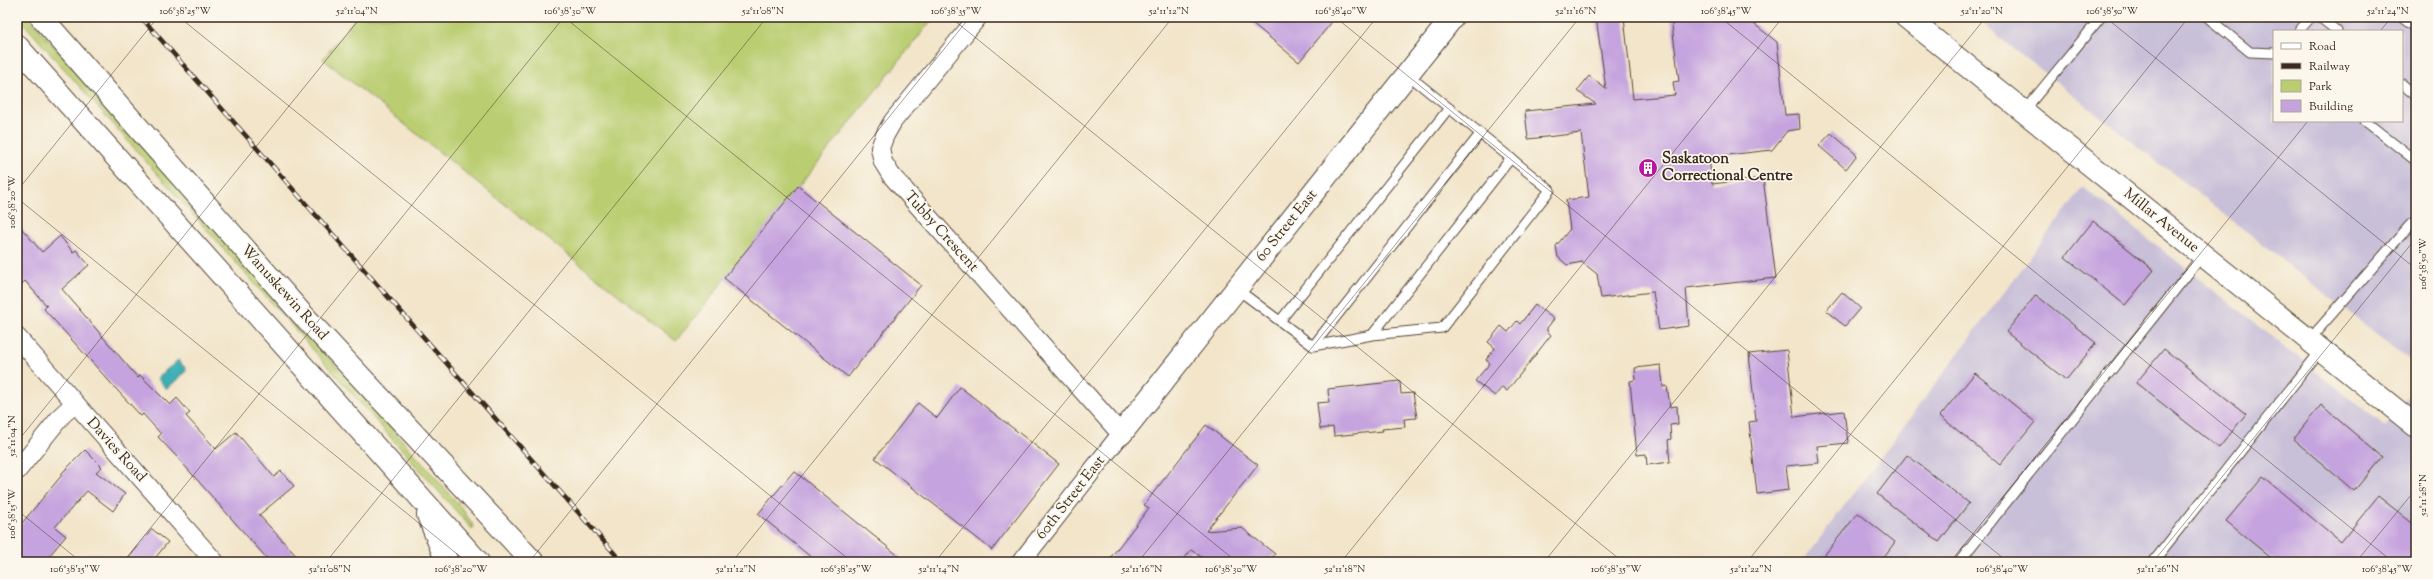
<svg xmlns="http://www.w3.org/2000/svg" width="2433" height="579" font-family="'Sorts Mill Goudy',serif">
<rect width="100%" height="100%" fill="#fbf7ec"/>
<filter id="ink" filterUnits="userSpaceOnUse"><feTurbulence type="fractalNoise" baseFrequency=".025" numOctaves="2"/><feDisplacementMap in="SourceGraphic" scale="8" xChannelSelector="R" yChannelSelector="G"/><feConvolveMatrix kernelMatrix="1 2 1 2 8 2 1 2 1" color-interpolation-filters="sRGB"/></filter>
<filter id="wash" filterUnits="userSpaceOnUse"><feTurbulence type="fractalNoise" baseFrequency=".012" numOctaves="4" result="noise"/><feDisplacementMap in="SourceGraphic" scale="16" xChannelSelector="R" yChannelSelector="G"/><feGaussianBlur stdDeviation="0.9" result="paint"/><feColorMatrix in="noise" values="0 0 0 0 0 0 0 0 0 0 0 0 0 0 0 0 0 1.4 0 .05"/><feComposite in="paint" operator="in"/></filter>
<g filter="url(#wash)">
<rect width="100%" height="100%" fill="#f2e5ca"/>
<g fill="#c8bfd8" fill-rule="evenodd">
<path d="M1974 17H2416V365ZM2274 31H2402V121H2274Z"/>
<polygon points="2083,187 2385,426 2416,387 2416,562 1802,562"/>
</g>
<g fill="#bacd71" stroke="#7a7c48">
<polygon points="18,17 28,17 461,507 474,527 472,529"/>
<polygon points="356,17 934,17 676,341 323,59"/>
</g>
<polygon fill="#3caeb4" stroke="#3c6c69" points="178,360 187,370 167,389 157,378"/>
<g id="blocks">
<g fill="#c5a3de">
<polygon points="1245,17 1336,17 1299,62"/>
<polygon points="1596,17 1624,17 1633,99 1675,95 1673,82 1679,81 1671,17 1745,17 1777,42 1785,115 1799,114 1800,129 1787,131 1772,150 1709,157 1712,184 1763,178 1776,278 1686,288 1689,326 1659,330 1653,292 1601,298 1597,274 1582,262 1567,265 1558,257 1556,246 1570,229 1566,200 1589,197 1581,133 1528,139 1525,111 1596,104 1577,91 1589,76 1606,89"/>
<polygon points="1831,133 1857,155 1846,169 1819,146"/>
<polygon points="798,186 921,285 848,377 724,278"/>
<polygon points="2093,221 2154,270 2125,305 2065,257"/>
<polygon points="17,223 42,252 60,236 73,252 76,250 89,265 62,289 138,378 140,375 170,405 177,398 190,413 186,416 216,449 236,432 274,477 281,471 294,486 259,515 302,562 270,562 176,456 158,437 161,434 143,414 141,416 118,391 44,309 47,306 25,281 17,288"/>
<polygon points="1842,292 1860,308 1845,326 1826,311"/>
<polygon points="2036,295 2096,343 2066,380 2006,332"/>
<polygon points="1535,305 1554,319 1547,328 1547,331 1551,335 1507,391 1502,387 1495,396 1475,381 1490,363 1486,360 1495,348 1488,342 1501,326 1508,332 1517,321 1520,324"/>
<polygon points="2164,349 2246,414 2219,448 2136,383"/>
<polygon points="1787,350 1794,417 1844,411 1848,443 1817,446 1819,463 1786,466 1789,490 1757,494 1749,422 1756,421 1749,354"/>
<polygon points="1661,365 1663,387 1667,386 1670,407 1677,406 1678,424 1670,425 1671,439 1668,440 1670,462 1647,465 1646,454 1637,455 1630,381 1636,380 1635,368"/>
<polygon points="1975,373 2035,422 2000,465 1940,416"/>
<polygon points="1400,381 1401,394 1413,393 1417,418 1404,419 1405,427 1382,429 1383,431 1334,436 1333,427 1320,429 1317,403 1329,402 1328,389"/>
<polygon points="960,387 1059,464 992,550 875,458 918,403 937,418"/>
<polygon points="2321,405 2382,457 2354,491 2293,439"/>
<polygon points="1206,425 1258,465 1206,531 1242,528 1275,554 1269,562 1209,562 1191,550 1182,562 1107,562 1149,508 1144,505"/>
<polygon points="85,450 102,467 96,472 125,494 113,511 87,491 55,527 66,536 44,562 17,562 17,529 62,475 61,474"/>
<polygon points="1907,455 1969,503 1939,542 1877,494"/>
<polygon points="794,471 906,562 817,562 758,514"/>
<polygon points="2263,477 2341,542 2378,496 2416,526 2416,562 2276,562 2226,521"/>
<polygon points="1858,513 1895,542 1880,562 1819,562"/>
<polygon points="152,529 168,542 152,562 126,562"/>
</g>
</g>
</g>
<g filter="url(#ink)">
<use href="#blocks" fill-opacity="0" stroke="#564638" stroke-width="1"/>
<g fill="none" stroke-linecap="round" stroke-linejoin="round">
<defs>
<g id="lane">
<polyline points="2207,17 2250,52 2274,53"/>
<polyline points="2319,17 2337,31"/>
<polyline points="2401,17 2416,28"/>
<polyline points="2299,31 2311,17"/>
<polyline points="2402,84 2416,96"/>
<polyline points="2024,111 2101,17"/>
<polyline points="2365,121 2416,161"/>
<polyline points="1237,289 1313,346 1372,335 1442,328 1550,190 1407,74"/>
<polyline points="1280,321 1449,108"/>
<polyline points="1372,335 1511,158"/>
<polyline points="2310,339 2410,225 2416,222"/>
<polyline points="1313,346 1480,134"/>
<polyline points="1959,562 2203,255"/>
<polyline points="2153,562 2321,350"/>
</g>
<g id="street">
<polyline points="978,17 893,121 885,135 880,148 883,162 891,175 1121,434 1021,562"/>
<polyline points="17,337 215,562"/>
<polyline points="17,471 62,415 74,404"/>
</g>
<g id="secondary">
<polyline points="41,17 301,313 533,562"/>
<polyline points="1906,17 2416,426"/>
<polyline points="17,46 478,562"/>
<polyline points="1121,434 1453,17"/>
<polyline points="428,515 447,562"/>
</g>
</defs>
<use href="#lane" stroke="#564638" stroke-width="11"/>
<use href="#street" stroke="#564638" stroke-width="20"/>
<use href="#secondary" stroke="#564638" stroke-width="24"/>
<use href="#lane" stroke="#fff" stroke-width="9"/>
<use href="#street" stroke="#fff" stroke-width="18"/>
<use href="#secondary" stroke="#fff" stroke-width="22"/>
<defs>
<polyline id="rail" points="141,17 622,562"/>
</defs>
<use href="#rail" stroke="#3b2a1e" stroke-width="4.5"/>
<use href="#rail" stroke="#fbf7ec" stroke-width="3" stroke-dasharray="9" stroke-linecap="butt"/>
</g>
</g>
<path fill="none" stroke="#3b2a1e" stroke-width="1" stroke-opacity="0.45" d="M179 17 852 562M564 17 1237 562M950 17 1623 562M1335 17 2008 562M1720 17 2393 562M2105 17 2416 269M2380 31 2392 17M17 191 158 17M17 198 467 562M17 442 361 17M17 510 81 562M123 562 564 17M326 562 767 17M529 562 970 17M732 562 1173 17M935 562 1377 17M1138 562 1580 17M1341 562 1783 17M1544 562 1986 17M1747 562 2189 17M1950 562 2308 121M2153 562 2416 238M2356 562 2416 489"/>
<defs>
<symbol id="building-disc" viewBox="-11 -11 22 22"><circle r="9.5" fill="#b5179e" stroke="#fbf7ec"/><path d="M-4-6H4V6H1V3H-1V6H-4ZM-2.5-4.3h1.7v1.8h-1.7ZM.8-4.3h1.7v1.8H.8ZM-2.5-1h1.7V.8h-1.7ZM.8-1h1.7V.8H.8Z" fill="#fff"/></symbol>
</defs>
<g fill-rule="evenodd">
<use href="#building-disc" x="1637" y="157" width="22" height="22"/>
</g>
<g text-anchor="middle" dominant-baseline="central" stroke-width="3.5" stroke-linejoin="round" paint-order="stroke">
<g font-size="15" font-weight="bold" fill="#3b2a1e" stroke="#fbf7ec" text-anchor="start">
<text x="1662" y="159">Saskatoon<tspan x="1662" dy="17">Correctional Centre</tspan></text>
</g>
<g font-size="15" fill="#3b2a1e" stroke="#fbf7ec">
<text transform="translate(2161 221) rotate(39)">Millar Avenue</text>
<text transform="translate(1287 226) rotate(-51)">60 Street East</text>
<text transform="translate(941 232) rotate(48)">Tubby Crescent</text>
<text transform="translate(284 293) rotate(48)">Wanuskewin Road</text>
<text transform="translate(116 450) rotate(48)">Davies Road</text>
<text transform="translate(1071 498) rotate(-52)">60th Street East</text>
</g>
</g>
<rect width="2433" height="579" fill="none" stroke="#fbf7ec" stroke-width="44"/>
<rect x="2273" y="30" width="130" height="92" fill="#fbf7ec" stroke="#aea59a"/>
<rect x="2281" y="43" width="20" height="6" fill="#ffffff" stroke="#aea59a"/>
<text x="2309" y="50" font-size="12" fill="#3b2a1e">Road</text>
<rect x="2281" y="63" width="20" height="6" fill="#3b2a1e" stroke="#aea59a"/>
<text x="2309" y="70" font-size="12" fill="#3b2a1e">Railway</text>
<rect x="2281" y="80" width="20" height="12" fill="#bacd71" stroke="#aea59a"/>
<text x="2309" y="90" font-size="12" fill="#3b2a1e">Park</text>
<rect x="2281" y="100" width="20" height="12" fill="#c5a3de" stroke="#aea59a"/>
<text x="2309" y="110" font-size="12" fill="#3b2a1e">Building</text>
<rect x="22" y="22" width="2389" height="535" fill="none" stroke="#3b2a1e" stroke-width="1.5"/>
<g font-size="10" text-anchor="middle" fill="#3b2a1e">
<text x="185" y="14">106°38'25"W</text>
<text x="357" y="14">52°11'04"N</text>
<text x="570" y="14">106°38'30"W</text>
<text x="763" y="14">52°11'08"N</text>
<text x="956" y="14">106°38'35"W</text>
<text x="1169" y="14">52°11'12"N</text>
<text x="1341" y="14">106°38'40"W</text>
<text x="1576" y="14">52°11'16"N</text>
<text x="1726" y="14">106°38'45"W</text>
<text x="1982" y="14">52°11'20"N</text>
<text x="2112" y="14">106°38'50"W</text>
<text x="2388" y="14">52°11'24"N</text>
<text transform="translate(11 202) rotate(-90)" y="4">106°38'20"W</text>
<text transform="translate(2422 264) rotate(-90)" y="4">106°38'50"W</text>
<text transform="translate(11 436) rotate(-90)" y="4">52°11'04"N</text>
<text transform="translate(2422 495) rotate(-90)" y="4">52°11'28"N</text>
<text transform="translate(11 514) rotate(-90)" y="4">106°38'15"W</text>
<text x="75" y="572">106°38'15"W</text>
<text x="330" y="572">52°11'08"N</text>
<text x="461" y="572">106°38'20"W</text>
<text x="736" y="572">52°11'12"N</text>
<text x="846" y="572">106°38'25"W</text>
<text x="939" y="572">52°11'14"N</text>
<text x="1142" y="572">52°11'16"N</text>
<text x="1231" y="572">106°38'30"W</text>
<text x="1345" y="572">52°11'18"N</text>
<text x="1616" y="572">106°38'35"W</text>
<text x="1751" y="572">52°11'22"N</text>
<text x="2002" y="572">106°38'40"W</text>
<text x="2158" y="572">52°11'26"N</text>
<text x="2387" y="572">106°38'45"W</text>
</g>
</svg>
